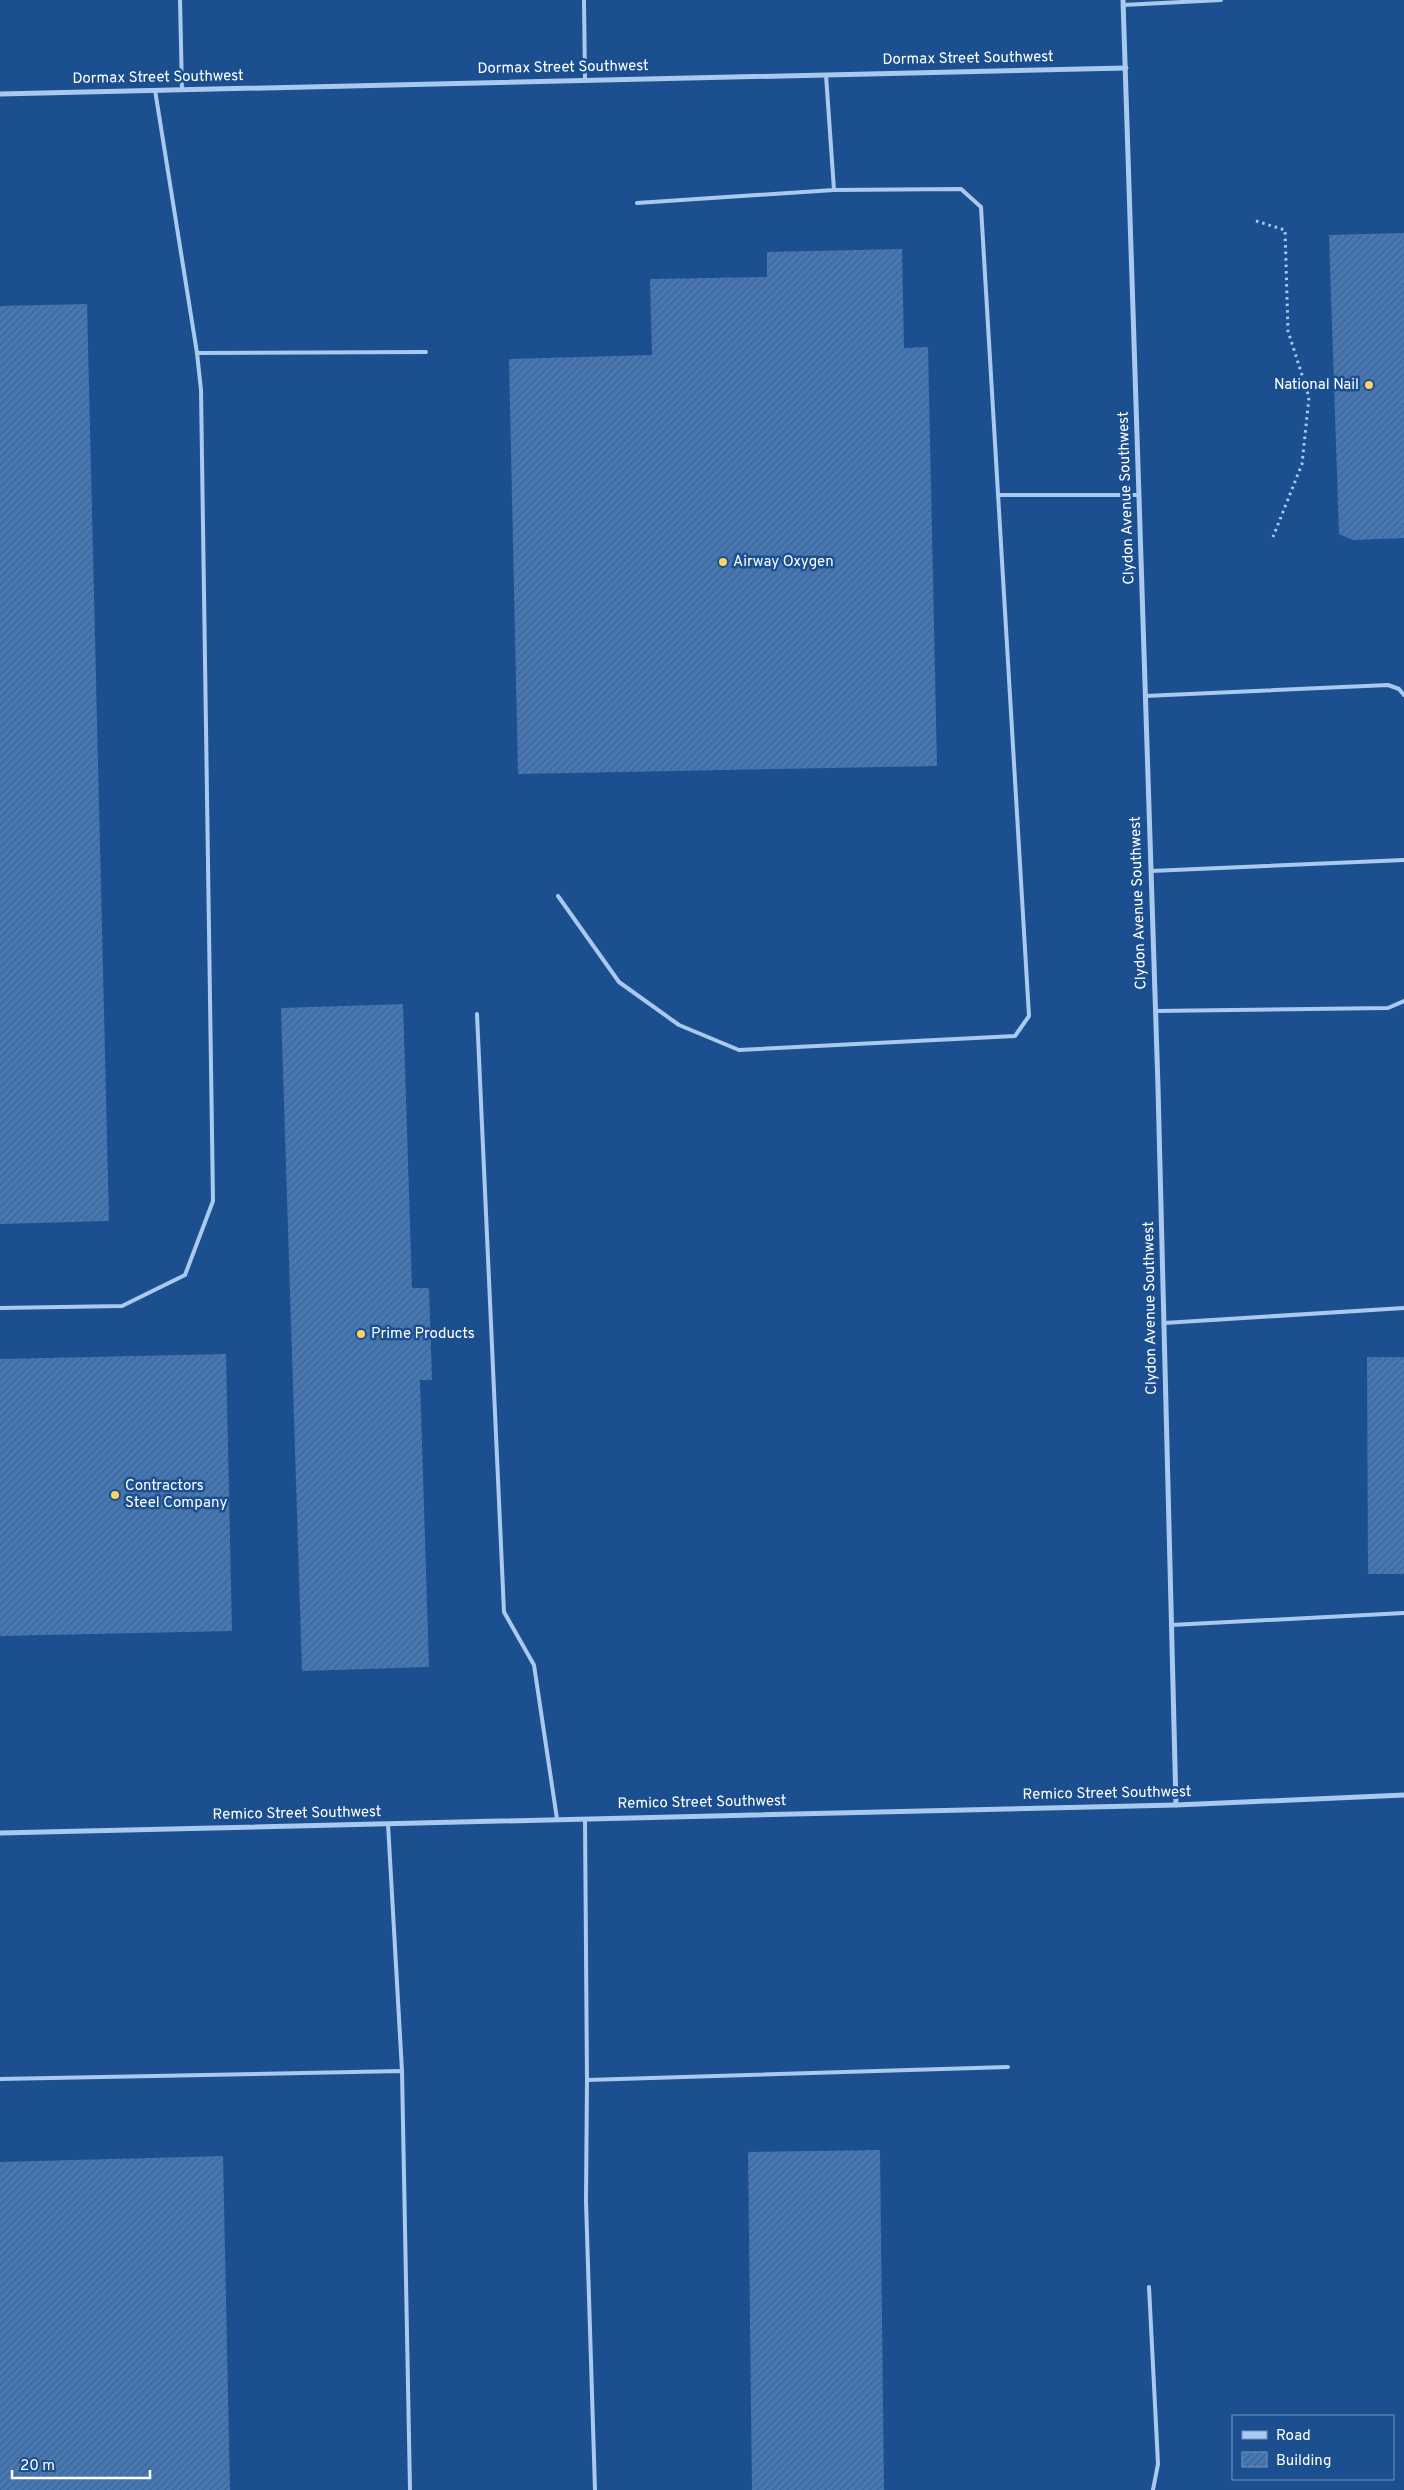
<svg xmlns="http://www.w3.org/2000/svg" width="1404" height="2490" font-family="Overpass,sans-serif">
<defs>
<pattern id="building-hatch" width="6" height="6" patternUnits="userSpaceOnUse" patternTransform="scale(1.25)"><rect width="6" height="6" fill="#4478b7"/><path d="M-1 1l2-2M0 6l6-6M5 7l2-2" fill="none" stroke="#486282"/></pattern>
</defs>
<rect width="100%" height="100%" fill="#1b4f8f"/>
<g fill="url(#building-hatch)">
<polygon points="1404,233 1404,538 1353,540 1339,534 1329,235"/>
<polygon points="902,249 904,348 928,347 937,766 518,774 509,359 652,355 650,279 767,277 767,252"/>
<polygon points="87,304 109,1221 0,1224 0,306"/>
<polygon points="403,1004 412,1288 429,1288 432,1380 420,1380 429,1667 302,1671 281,1008"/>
<polygon points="226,1354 232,1631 0,1636 0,1359"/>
<polygon points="1367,1357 1404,1357 1404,1574 1368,1574"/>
<polygon points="880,2150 884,2490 752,2490 748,2152"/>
<polygon points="223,2156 230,2490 0,2490 0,2162"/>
</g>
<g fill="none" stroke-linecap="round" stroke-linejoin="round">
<polyline stroke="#a9c9ee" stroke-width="3" stroke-dasharray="2.5 4" stroke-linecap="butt" points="1256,221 1285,230 1288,331 1309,397 1302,464 1273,537"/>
<g stroke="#a9c9ee" stroke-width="4">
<polyline points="180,0 182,90"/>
<polyline points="584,0 585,80"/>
<polyline points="1123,5 1221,0"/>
<polyline points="155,90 197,353 426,352"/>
<polyline points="637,203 834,190 826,75"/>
<polyline points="998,495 1139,495"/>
<polyline points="1145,696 1388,685 1399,689 1404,695"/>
<polyline points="1151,871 1404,860"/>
<polyline points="558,896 619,982 679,1025 739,1050 1015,1036 1029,1016 981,207 961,189 834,190"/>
<polyline points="1155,1011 1388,1008 1404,1001"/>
<polyline points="477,1014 504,1612 534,1665 557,1819"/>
<polyline points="0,1308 122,1306 185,1275 213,1201 201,390 197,353"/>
<polyline points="1164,1323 1404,1308"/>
<polyline points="1171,1625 1404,1613"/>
<polyline points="585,1819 587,2080 1008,2067"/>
<polyline points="388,1824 402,2071"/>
<polyline points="0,2079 402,2071 410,2490"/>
<polyline points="587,2080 586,2201 595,2490"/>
<polyline points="1149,2287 1158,2464 1153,2490"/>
</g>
<g stroke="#a9c9ee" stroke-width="5">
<polyline points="1123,0 1158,1087 1176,1805"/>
<polyline points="0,94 1126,68"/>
<polyline points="0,1833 1176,1805 1404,1795"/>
</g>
</g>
<g fill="#ffd166" stroke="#1b4f8f" stroke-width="2">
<circle cx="1369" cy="385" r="5"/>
<circle cx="723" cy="562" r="5"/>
<circle cx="361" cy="1334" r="5"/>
<circle cx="115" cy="1495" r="5"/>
</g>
<g text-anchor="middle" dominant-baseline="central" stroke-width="5" stroke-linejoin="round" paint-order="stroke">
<g font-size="15" fill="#fff" stroke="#1b4f8f">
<text transform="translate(968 59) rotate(-1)">Dormax Street Southwest</text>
<text transform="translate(563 68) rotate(-1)">Dormax Street Southwest</text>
<text transform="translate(158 78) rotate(-1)">Dormax Street Southwest</text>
<text transform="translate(1127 498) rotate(-92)">Clydon Avenue Southwest</text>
<text transform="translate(1139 903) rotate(-92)">Clydon Avenue Southwest</text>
<text transform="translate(1151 1308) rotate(-91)">Clydon Avenue Southwest</text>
<text transform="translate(1107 1794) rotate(-1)">Remico Street Southwest</text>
<text transform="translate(702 1803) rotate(-1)">Remico Street Southwest</text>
<text transform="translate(297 1814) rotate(-1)">Remico Street Southwest</text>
</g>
<g font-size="15" fill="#fff" stroke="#1b4f8f" text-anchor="start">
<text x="1359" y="385" text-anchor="end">National Nail</text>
<text x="733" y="562">Airway Oxygen</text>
<text x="371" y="1334">Prime Products</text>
<text x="125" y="1486">Contractors<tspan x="125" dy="17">Steel Company</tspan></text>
</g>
</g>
<rect x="1232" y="2415" width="162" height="65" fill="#1b4f8f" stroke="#7695bc"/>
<rect x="1242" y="2431" width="25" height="8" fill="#a9c9ee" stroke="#7695bc"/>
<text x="1276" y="2440" font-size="15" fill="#ffffff">Road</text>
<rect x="1242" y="2452" width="25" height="15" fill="url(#building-hatch)" stroke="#7695bc"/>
<text x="1276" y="2465" font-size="15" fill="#ffffff">Building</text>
<path d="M12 2470v8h138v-8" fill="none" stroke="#ffffff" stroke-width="2.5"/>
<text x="20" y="2470" font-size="15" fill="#ffffff" stroke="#1b4f8f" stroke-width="4" paint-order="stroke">20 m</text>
</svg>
